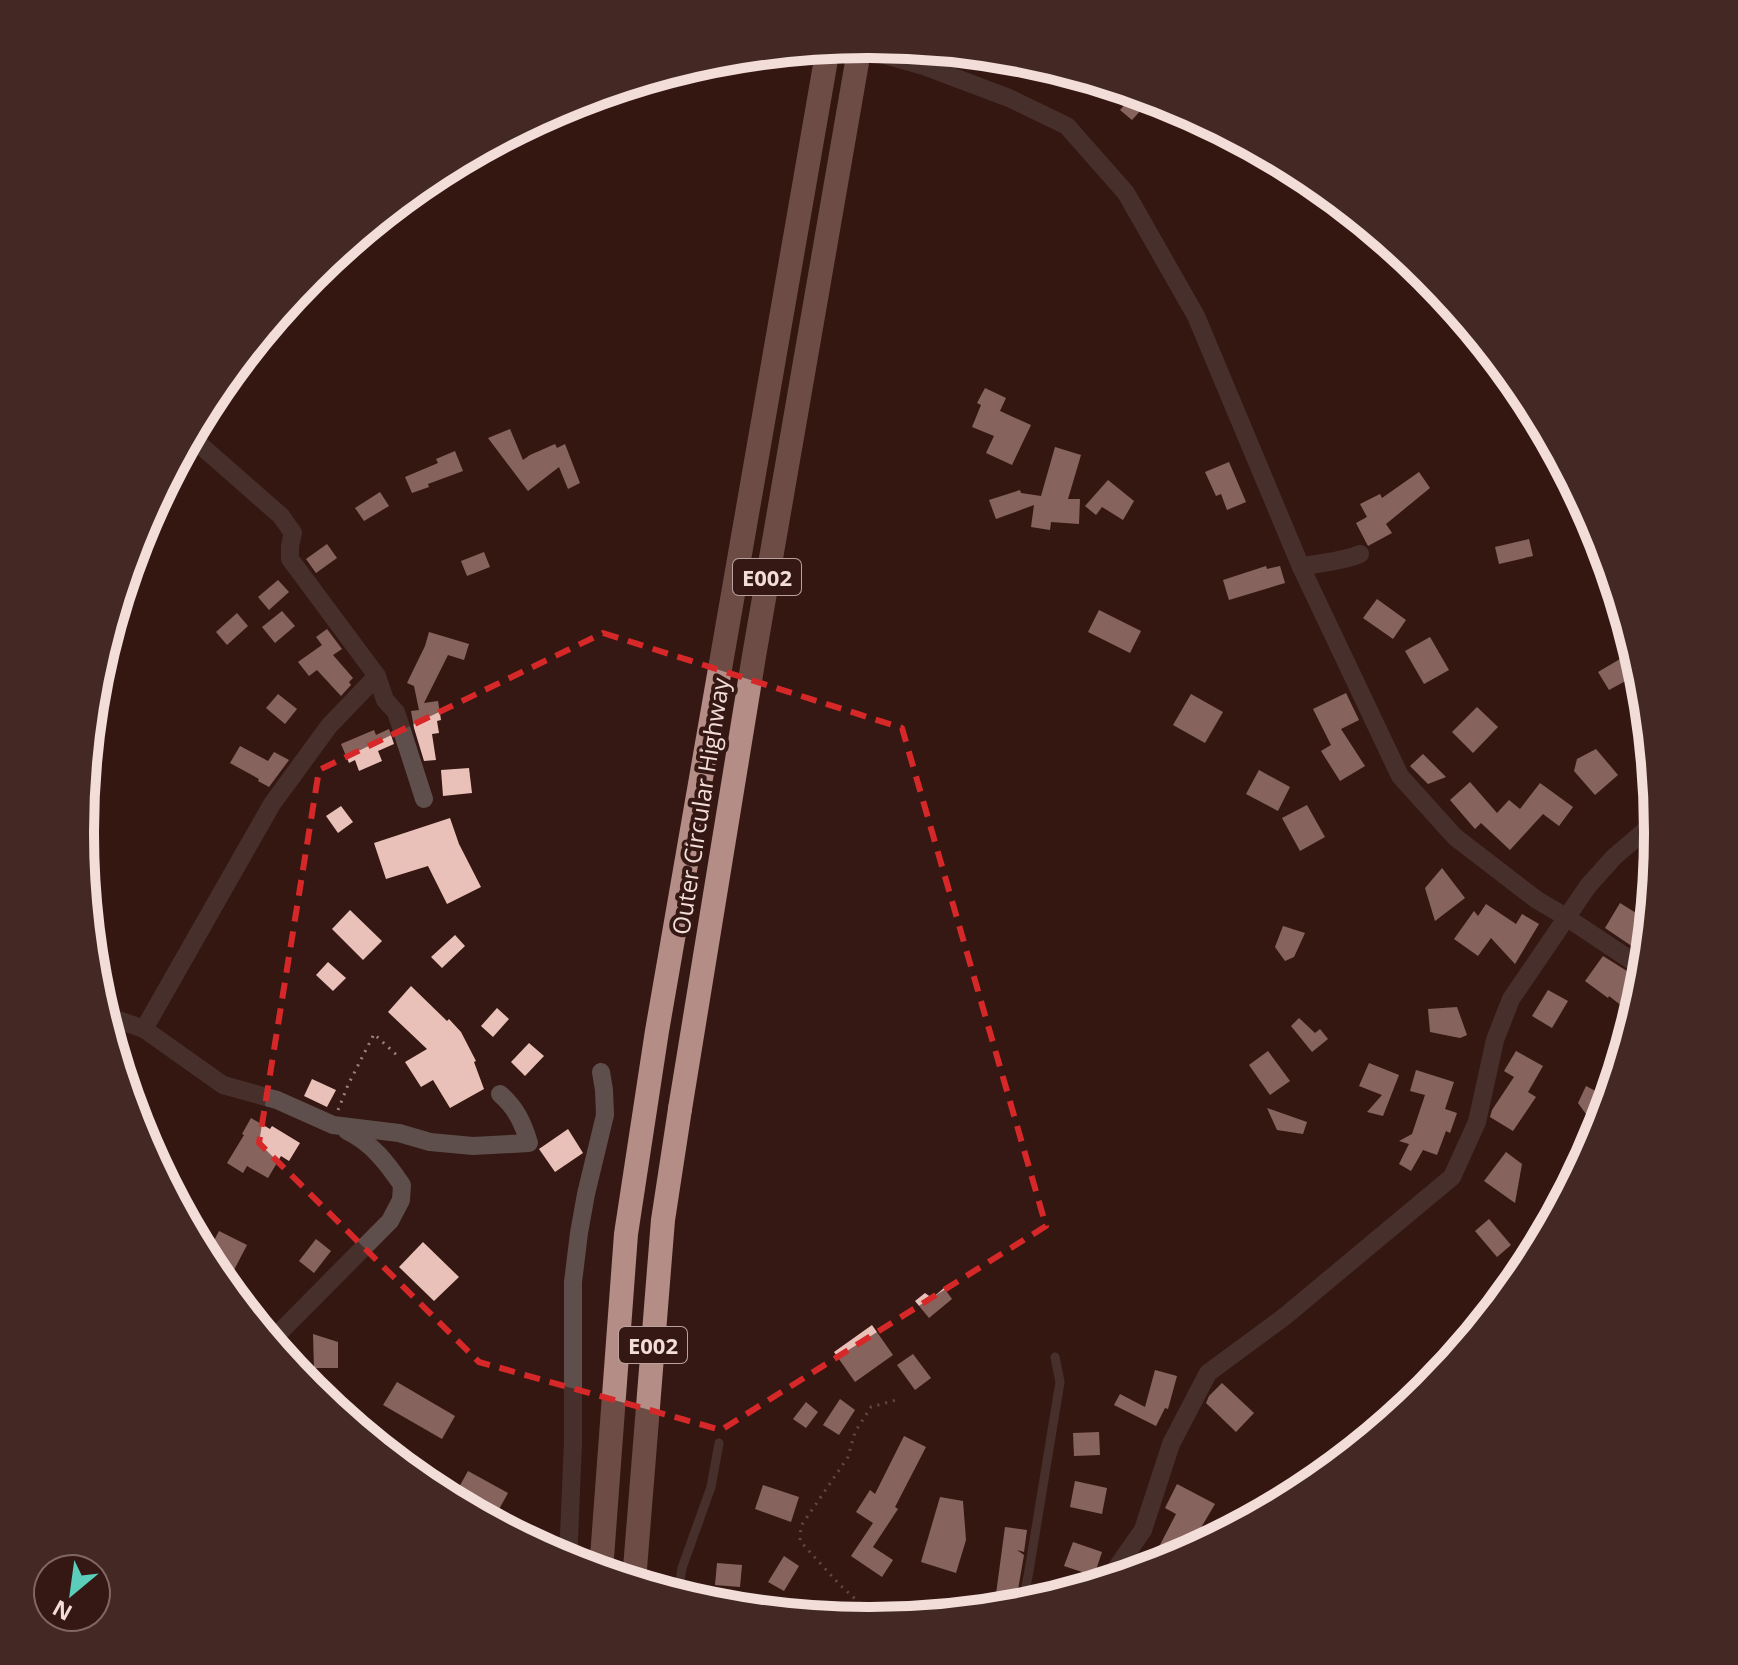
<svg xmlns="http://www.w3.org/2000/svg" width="1738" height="1665" font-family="'Open Sans',sans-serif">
<rect width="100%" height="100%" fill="#351813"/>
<g fill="#e9c1b9">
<polygon points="1135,93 1152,98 1132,120 1120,110"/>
<polygon points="985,388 1006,398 1000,411 1031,425 1012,465 986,453 994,436 972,427 981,405 977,403"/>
<polygon points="510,429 523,460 530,455 555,444 557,448 565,444 580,483 568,489 559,467 528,491 488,438"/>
<polygon points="1055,447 1081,455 1068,499 1080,499 1079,524 1051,522 1050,530 1031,527 1034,505 996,519 989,500 1020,490 1021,493 1041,496"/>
<polygon points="455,451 463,471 428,484 429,487 412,493 405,477 438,463 436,459"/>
<polygon points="1229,462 1246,502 1227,510 1221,494 1216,496 1205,472"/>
<polygon points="1419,472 1430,488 1386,524 1392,533 1368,546 1356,523 1367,517 1360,504 1380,494 1382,498"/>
<polygon points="1108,480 1134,501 1123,520 1102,507 1096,515 1085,506"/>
<polygon points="380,492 389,506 364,521 355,508"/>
<polygon points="1529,539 1533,556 1499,564 1495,547"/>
<polygon points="327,544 337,558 316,573 306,559"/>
<polygon points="484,552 490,567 467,576 461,561"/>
<polygon points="1266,566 1267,569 1280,566 1285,583 1229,600 1223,580"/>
<polygon points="278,580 289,592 269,610 258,597"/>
<polygon points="1377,599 1406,620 1393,639 1363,618"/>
<polygon points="1099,610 1141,631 1130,653 1088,632"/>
<polygon points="282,611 295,626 275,643 262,627"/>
<polygon points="237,613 248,626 227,645 216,632"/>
<polygon points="327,629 342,649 333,655 353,678 349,682 351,685 341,696 317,670 309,676 298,662 322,645 316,637"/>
<polygon points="429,632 469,644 464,660 448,655 424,703 438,701 441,720 437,721 439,733 432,734 436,760 424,761 414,728 411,711 419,710 414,686 407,683 425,646"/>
<polygon points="1430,637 1449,670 1424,684 1405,651"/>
<polygon points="1620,659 1631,678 1609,690 1598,672"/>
<polygon points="1346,693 1359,720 1341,729 1365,766 1340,781 1321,751 1331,745 1313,709"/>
<polygon points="278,694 297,709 285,724 266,708"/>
<polygon points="1191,694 1223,712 1205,743 1173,725"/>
<polygon points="1477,707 1498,727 1473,753 1452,732"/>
<polygon points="389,729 394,744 378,751 382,761 359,771 355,760 349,763 341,744 374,730 376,735"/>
<polygon points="240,746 268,761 274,752 289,760 269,787 258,781 259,779 230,763"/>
<polygon points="1596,749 1618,775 1595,795 1574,771 1577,759"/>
<polygon points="1423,754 1446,777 1428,784 1410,766"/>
<polygon points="469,768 472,793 443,796 441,770"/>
<polygon points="1259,770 1290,787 1278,811 1246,794"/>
<polygon points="1470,782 1497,813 1509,800 1520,809 1540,783 1573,807 1559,826 1543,814 1510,850 1481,823 1475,829 1450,800"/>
<polygon points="1307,805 1325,837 1300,851 1282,818"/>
<polygon points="341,806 353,822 338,833 326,816"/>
<polygon points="450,818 459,844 481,887 447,904 428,866 386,879 374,843"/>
<polygon points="1442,868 1465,898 1435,921 1425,888"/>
<polygon points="1620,903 1649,921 1647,939 1639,951 1605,928"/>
<polygon points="1486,904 1516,924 1522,914 1539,924 1515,964 1491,938 1478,956 1454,939 1474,911 1478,916"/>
<polygon points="350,910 382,941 363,960 332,929"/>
<polygon points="1283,926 1305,933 1294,957 1285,961 1275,947"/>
<polygon points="455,935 465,946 442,968 431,957"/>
<polygon points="1603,956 1643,981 1636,1006 1631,1013 1609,996 1608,998 1585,981"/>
<polygon points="328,962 346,978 333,991 316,975"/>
<polygon points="411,986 447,1021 449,1019 461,1032 476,1061 474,1062 484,1089 450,1108 433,1080 421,1087 405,1062 427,1049 388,1012"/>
<polygon points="1548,990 1568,1001 1552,1028 1532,1016"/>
<polygon points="1457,1007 1467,1035 1460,1038 1430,1032 1428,1009"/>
<polygon points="497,1008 509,1019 493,1037 481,1026"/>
<polygon points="1299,1018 1315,1033 1320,1029 1328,1039 1312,1052 1291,1026"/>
<polygon points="529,1043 544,1056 525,1076 511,1062"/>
<polygon points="1268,1051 1290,1081 1270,1095 1249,1065"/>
<polygon points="1516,1051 1543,1066 1528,1092 1536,1097 1513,1131 1490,1117 1492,1110 1514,1077 1504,1071"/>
<polygon points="1369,1063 1399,1075 1383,1116 1367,1112 1382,1095 1359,1086"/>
<polygon points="1416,1070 1454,1082 1445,1109 1457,1113 1450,1133 1446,1131 1437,1155 1423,1150 1411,1171 1399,1164 1409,1144 1399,1141 1412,1134 1425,1095 1410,1091"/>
<polygon points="312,1079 336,1090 327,1107 304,1096"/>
<polygon points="1586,1086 1609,1098 1600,1126 1591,1121 1578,1103"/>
<polygon points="1267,1108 1307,1122 1303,1134 1277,1130"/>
<polygon points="251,1118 270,1129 272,1126 300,1143 289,1161 281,1156 268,1178 247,1166 243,1173 227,1163 244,1135 242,1134"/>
<polygon points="568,1129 583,1153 555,1172 539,1149"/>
<polygon points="1506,1152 1522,1164 1515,1203 1484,1181"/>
<polygon points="1489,1219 1511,1245 1497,1257 1475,1231"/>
<polygon points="219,1231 247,1245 234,1270 206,1256"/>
<polygon points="316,1239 331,1251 314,1273 299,1261"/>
<polygon points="423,1242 459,1277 434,1301 399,1267"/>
<polygon points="944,1288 952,1299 929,1318 915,1301 925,1293 932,1298"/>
<polygon points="872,1325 893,1355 855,1382 834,1352"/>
<polygon points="313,1334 338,1342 338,1368 314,1368"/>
<polygon points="913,1354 931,1378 915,1390 897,1365"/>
<polygon points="1155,1370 1177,1376 1168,1409 1165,1408 1156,1426 1114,1405 1120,1394 1145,1407"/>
<polygon points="397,1382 455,1416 442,1439 383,1405"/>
<polygon points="1222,1383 1254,1413 1236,1432 1206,1403 1209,1396"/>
<polygon points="840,1399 855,1410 839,1435 823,1425"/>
<polygon points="806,1402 818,1412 806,1428 793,1419"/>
<polygon points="1099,1432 1100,1455 1074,1456 1073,1433"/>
<polygon points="904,1436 926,1447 895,1507 898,1509 873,1547 893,1560 882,1577 851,1556 873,1523 856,1512 870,1490 875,1494"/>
<polygon points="468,1471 508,1493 498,1511 458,1489"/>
<polygon points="1075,1481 1107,1488 1102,1514 1070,1507"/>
<polygon points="1177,1484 1215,1504 1186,1553 1170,1561 1148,1568 1176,1514 1165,1508"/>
<polygon points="763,1485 799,1497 791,1522 755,1509"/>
<polygon points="940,1497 963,1501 966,1540 956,1573 921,1562"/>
<polygon points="1005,1527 1027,1530 1024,1552 1017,1550 1024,1555 1015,1607 994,1609"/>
<polygon points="1073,1542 1102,1552 1094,1576 1064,1566"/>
<polygon points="784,1556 799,1566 784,1591 768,1582"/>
<polygon points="717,1563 742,1565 740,1587 715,1585"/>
</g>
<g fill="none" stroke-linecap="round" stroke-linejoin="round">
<g stroke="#9b827e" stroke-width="3" stroke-dasharray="2 6" stroke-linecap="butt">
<polyline points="338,1110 348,1085 374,1034 400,1058"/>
<polyline points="878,1620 839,1584 800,1541 801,1526 848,1457 855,1432 871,1407 896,1400"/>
</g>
<g stroke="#5e4f4c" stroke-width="9">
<polyline points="678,1595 682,1568 711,1487 719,1443"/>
<polyline points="1022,1606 1029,1571 1060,1382 1055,1357"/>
</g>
<g stroke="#5e4f4c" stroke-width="18">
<polyline points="854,46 924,66 1009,98 1067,126 1126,193 1196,316 1301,567 1400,776 1455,837 1537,900 1566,917 1644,969"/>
<path d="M1301 567C1321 562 1342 562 1360 554"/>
<polyline points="377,676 385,700 396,712 424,799"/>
<path d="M104 1015 144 1029 223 1085 277 1100 333 1125 399 1133 430 1142 473 1146 529 1143C523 1123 516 1108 500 1094"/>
<polyline points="144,1029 272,804 329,726 377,676 290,559 290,546 293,533 281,516 191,437"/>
<path d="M271 1341 390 1221 401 1200 402 1185C387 1163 372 1143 347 1131"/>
<polyline points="568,1561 573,1442 573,1282 579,1233 586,1194 605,1115 604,1090 601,1072"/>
<polyline points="1108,1580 1143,1530 1171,1444 1208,1373 1284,1317 1452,1177 1477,1122 1495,1040 1511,999 1588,886 1614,857 1656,821"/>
</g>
<g stroke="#b38d86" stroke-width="24">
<polyline points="601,1571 626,1234 657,1031 828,48"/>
<polyline points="634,1581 663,1220 680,1109"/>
</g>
<polyline stroke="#b38d86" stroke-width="24" points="680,1109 754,656 860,45"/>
</g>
<path d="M0 0H1738V1665H0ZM603 633 902 728 1046 1226 721 1430 479 1362 259 1143 319 770Z" fill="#351813" fill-opacity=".55" fill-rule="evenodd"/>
<path fill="none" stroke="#d62828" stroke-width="6" stroke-dasharray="16 10" stroke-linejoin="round" d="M603 633 902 728 1046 1226 721 1430 479 1362 259 1143 319 770Z"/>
<g text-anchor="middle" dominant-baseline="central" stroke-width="8" stroke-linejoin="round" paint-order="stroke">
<g fill="#351813" stroke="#b9a29e" stroke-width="2">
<rect x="733" y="559" width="68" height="36" rx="6"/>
<rect x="619" y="1327" width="68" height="36" rx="6"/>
</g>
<g font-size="22" font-weight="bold" fill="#f2ddd9">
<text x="767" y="577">E002</text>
<text x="653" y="1345">E002</text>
</g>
<g font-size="24" fill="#f2ddd9" stroke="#351813">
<text transform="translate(700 806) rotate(-81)">Outer Circular Highway</text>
</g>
</g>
<path d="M0 0H1738V1665H0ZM868 58H870A774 774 0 0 1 1644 832V833A774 774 0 0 1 870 1607H868A774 774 0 0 1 94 833V832A774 774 0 0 1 868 58Z" fill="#442823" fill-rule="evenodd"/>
<path fill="none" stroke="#f2ddd9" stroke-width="10" d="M868 58H870A774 774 0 0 1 1644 832V833A774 774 0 0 1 870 1607H868A774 774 0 0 1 94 833V832A774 774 0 0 1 868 58Z"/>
<g transform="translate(72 1593) rotate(209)"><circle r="38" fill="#351813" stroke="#816762" stroke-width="2"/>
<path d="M0-6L14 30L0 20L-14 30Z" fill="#5bcebb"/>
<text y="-12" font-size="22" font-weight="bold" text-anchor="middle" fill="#f2ddd9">N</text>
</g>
</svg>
